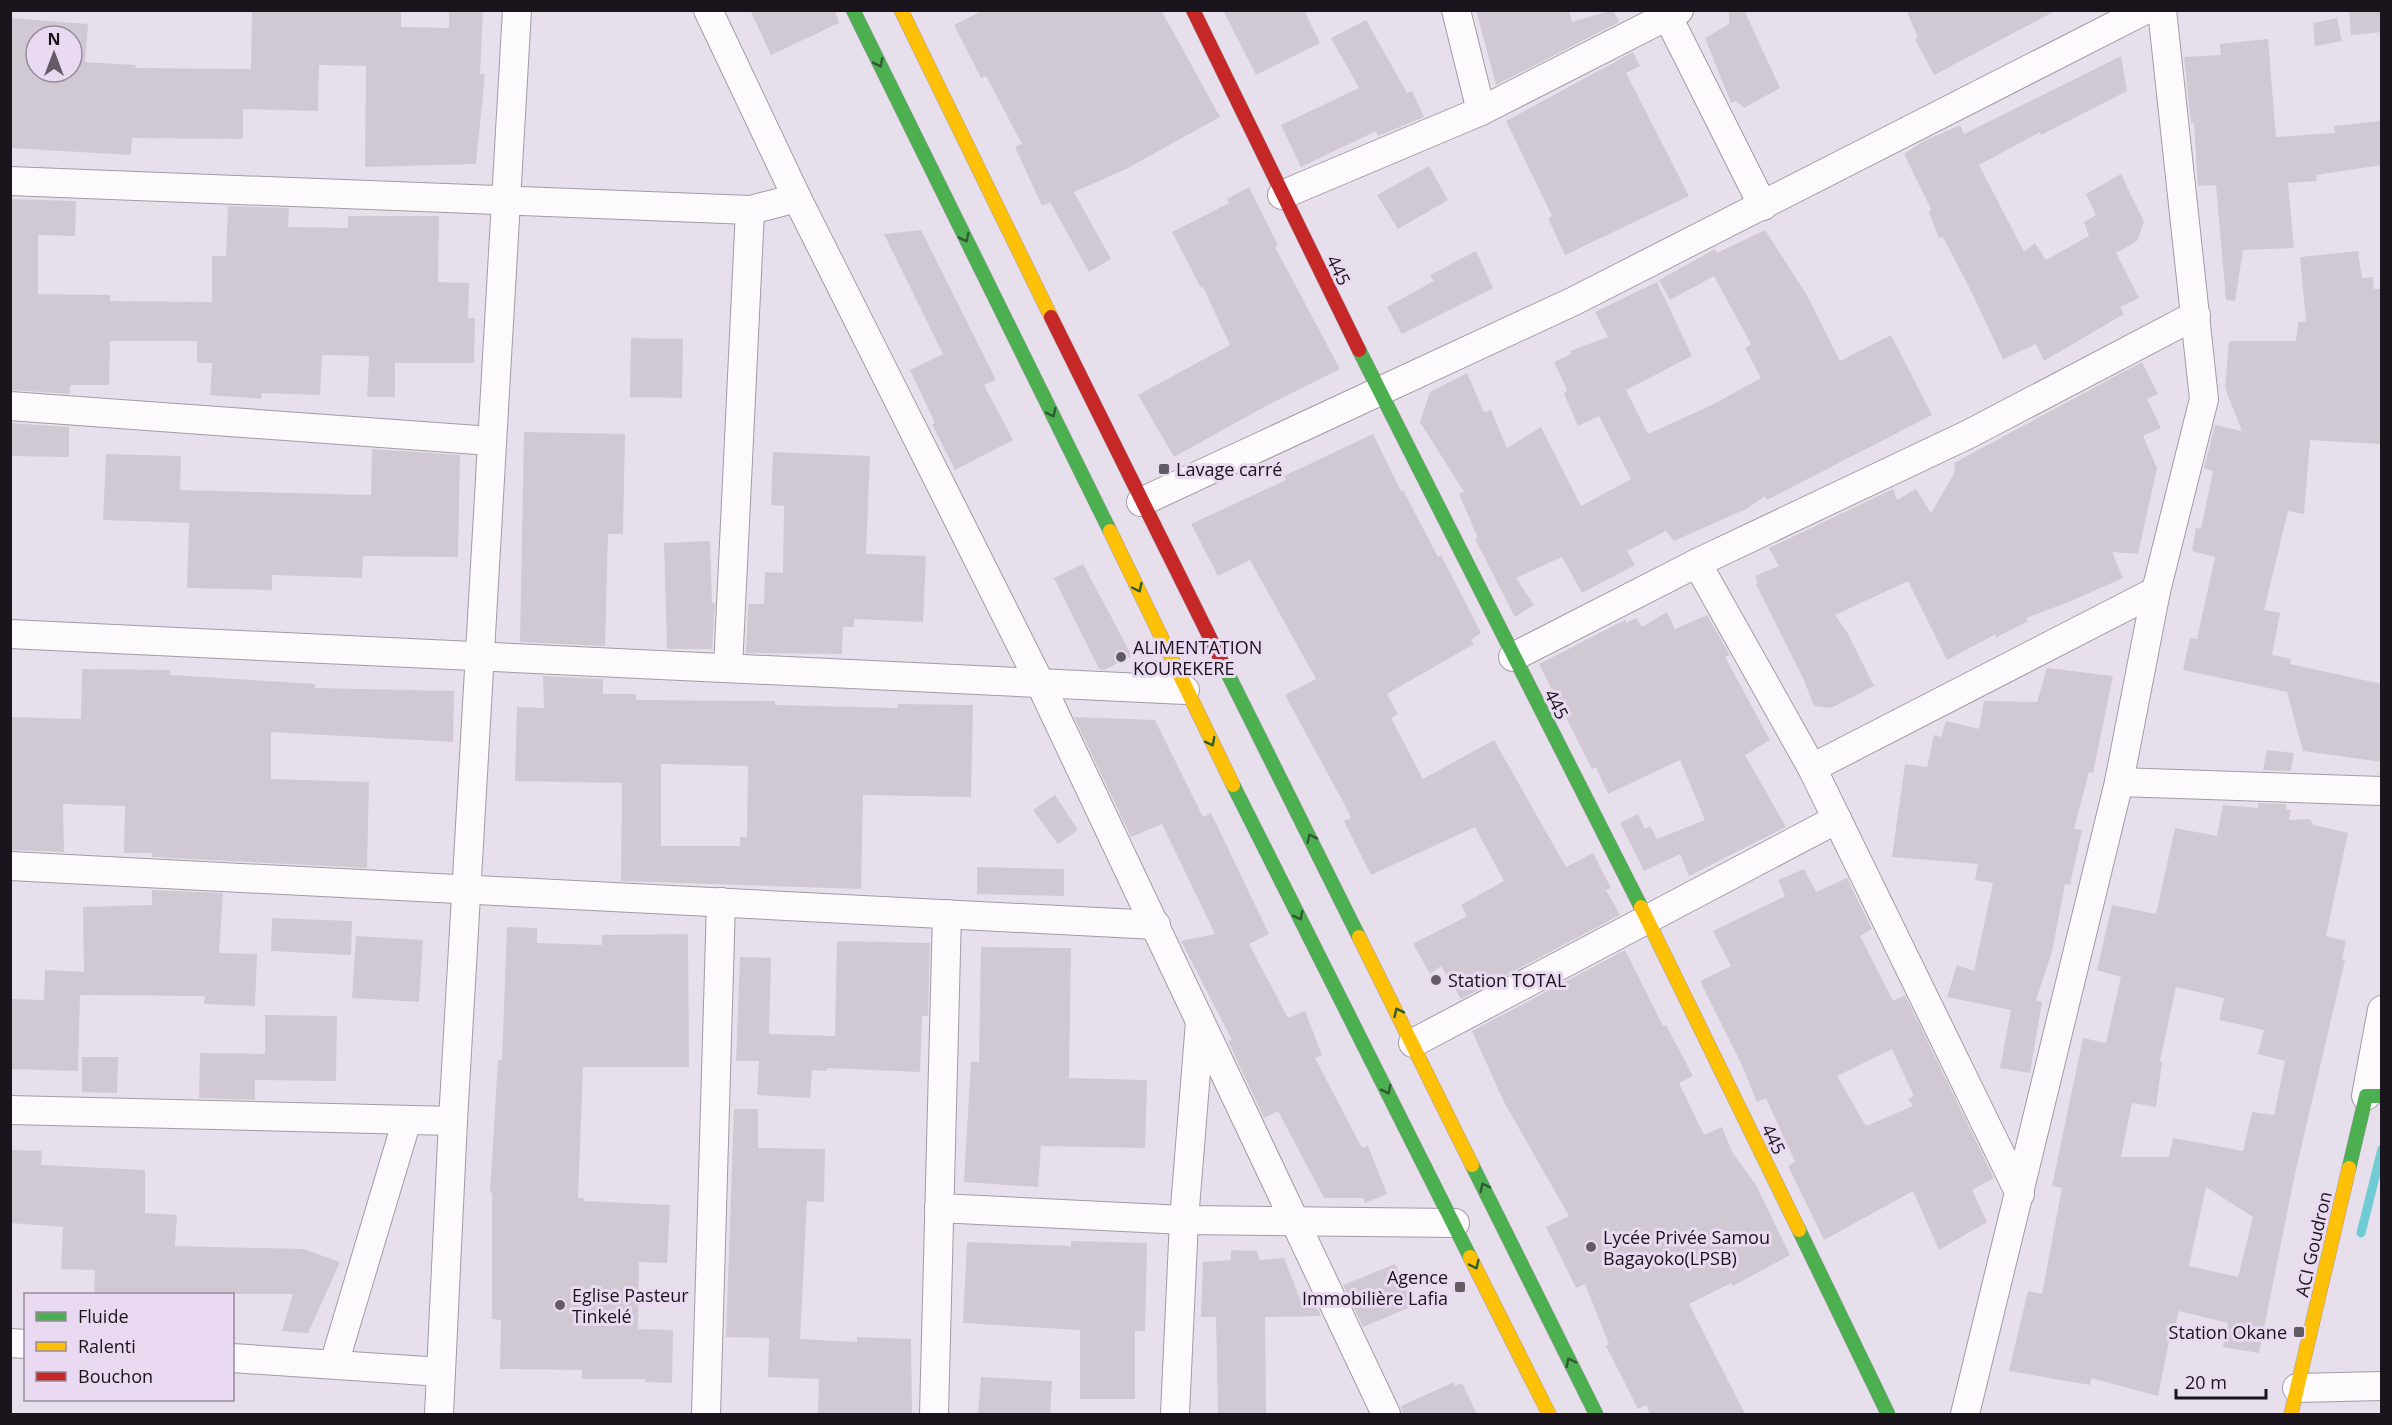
<svg xmlns="http://www.w3.org/2000/svg" width="2392" height="1425" font-family="'Open Sans',sans-serif">
<rect width="100%" height="100%" fill="#e8dfec"/>
<g fill="none" stroke-linecap="round" stroke-linejoin="round">
<polyline stroke="#6fcbd4" stroke-width="9" points="2361,1233 2382,1149"/>
</g>
<g fill="#d0c9d4" fill-rule="evenodd">
<path d="M252 10H401V27L449 28V10H483L480 74H485L476 164 365 167 366 66 319 65 318 111 243 109V139L132 138 131 155 10 148V18L88 24 85 62 136 65 135 68 251 69ZM36 36H72V72H36Z"/>
<polygon points="750,10 835,10 839,23 771,55"/>
<polygon points="983,10 1161,10 1220,117 1126,169 1074,192 1111,259 1089,272 1050,202 1042,206 1015,147 1022,144 986,76 981,78 954,25"/>
<polygon points="1223,10 1304,10 1320,43 1256,75"/>
<polygon points="1476,10 1569,10 1572,22 1613,10 1619,22 1496,85"/>
<polygon points="1729,10 1744,10 1780,88 1744,108 1736,101 1731,103 1705,38 1729,24"/>
<polygon points="1906,10 2057,10 1934,75 1915,39 1918,37"/>
<polygon points="2349,10 2382,10 2382,32 2351,35"/>
<polygon points="2337,18 2342,41 2315,46 2313,23"/>
<polygon points="1366,20 1407,93 1412,91 1424,117 1378,136 1376,131 1301,167 1281,125 1359,88 1331,38"/>
<polygon points="2268,39 2276,137 2335,133 2334,126 2382,121 2382,165 2316,175 2317,181 2288,183 2294,248 2243,250 2235,301 2226,300 2216,185 2198,186 2194,123 2191,123 2184,57 2221,55 2220,44"/>
<polygon points="1633,52 1640,66 1626,73 1689,196 1565,255 1548,218 1552,216 1506,121"/>
<polygon points="2121,56 2127,91 2041,135 2040,132 1979,165 2024,252 2035,243 2046,260 2089,236 2084,222 2096,215 2086,194 2121,174 2144,222 2137,241 2116,253 2139,298 2120,307 2124,314 2044,361 2036,344 2003,359 1970,289 1943,237 1939,238 1929,213 1931,209 1904,154 1922,142 1960,125 1964,134"/>
<polygon points="1429,166 1448,200 1398,229 1377,195"/>
<polygon points="1249,187 1278,245 1275,247 1340,369 1266,406 1174,457 1138,395 1230,345 1203,287 1201,288 1172,232 1229,203 1227,199"/>
<polygon points="10,199 76,201 75,236 38,235 38,294 110,295 110,301 212,302 212,256 226,256 228,206 289,208 288,227 348,228 348,216 439,216 438,282 469,283 468,318 475,318 474,363 395,363 395,397 367,397 369,356 322,355 320,395 262,393 261,399 210,395 212,363 197,363 197,341 110,341 109,385 70,385 70,394 10,390"/>
<polygon points="921,230 996,380 984,385 1013,440 955,470 932,424 935,423 910,370 943,354 884,234"/>
<polygon points="1765,230 1808,297 1840,361 1891,335 1932,415 1767,500 1765,496 1746,509 1674,541 1666,531 1627,551 1635,565 1582,593 1562,557 1516,578 1534,605 1515,617 1475,539 1478,538 1459,494 1464,492 1420,422 1430,392 1467,373 1484,412 1491,410 1507,448 1541,427 1581,506 1631,479 1599,416 1578,426 1564,394 1567,390 1554,362 1571,354 1570,351 1608,337 1595,312 1657,282 1692,356 1626,390 1648,434 1712,405 1761,378 1745,348 1751,344 1714,276 1670,300 1659,280 1715,249 1717,253"/>
<polygon points="1476,251 1493,288 1402,334 1387,307 1434,281 1430,275"/>
<polygon points="2358,251 2362,278 2373,277 2374,289 2382,289 2382,434 2379,444 2310,440 2304,514 2288,511 2264,610 2280,613 2272,655 2291,659 2290,664 2382,684 2382,762 2303,751 2287,692 2183,670 2190,638 2197,639 2215,557 2192,551 2196,528 2201,529 2213,471 2204,468 2215,425 2242,431 2225,388 2229,341 2296,341 2298,322 2306,321 2300,257"/>
<polygon points="631,338 683,339 682,398 630,397"/>
<polygon points="2142,362 2158,394 2147,399 2161,428 2143,436 2157,468 2138,554 2112,552 2123,578 2069,602 2026,618 2028,621 1995,638 1996,634 1947,660 1908,581 1835,615 1847,632 1874,686 1831,708 1814,706 1803,678 1756,584 1758,583 1755,576 1779,566 1769,548 1893,489 1897,500 1916,489 1931,513 1955,472 1954,463"/>
<polygon points="10,423 69,427 69,457 10,456"/>
<polygon points="524,432 625,434 623,534 608,534 605,646 520,642"/>
<polygon points="1373,434 1401,491 1403,490 1438,557 1441,555 1481,633 1471,640 1474,644 1387,694 1398,714 1391,718 1423,779 1494,740 1566,867 1593,853 1611,888 1606,890 1620,915 1461,999 1441,966 1430,974 1413,944 1467,916 1461,905 1504,881 1475,827 1371,875 1344,821 1351,818 1349,813 1285,695 1316,679 1250,560 1218,576 1191,524 1286,480 1284,476"/>
<polygon points="372,449 460,455 458,557 363,556 362,578 272,575 272,590 187,588 189,523 103,520 106,454 181,456 180,490 371,495"/>
<polygon points="773,452 870,456 866,554 926,556 923,622 854,619 854,627 843,627 842,654 746,653 748,604 764,604 765,572 783,573 784,506 771,505"/>
<polygon points="710,541 712,603 715,603 712,649 667,649 664,543"/>
<polygon points="1083,564 1132,656 1104,670 1099,669 1054,578"/>
<polygon points="1667,612 1675,629 1707,615 1730,655 1725,657 1770,740 1745,755 1786,827 1689,876 1680,854 1644,871 1620,823 1638,814 1645,829 1650,826 1657,839 1705,820 1680,760 1608,794 1596,767 1592,769 1539,664 1625,620 1626,623 1636,618 1642,627"/>
<polygon points="2047,668 2113,676 2093,773 2089,772 2074,829 2082,830 2070,885 2065,884 2052,952 2036,1000 2042,1002 2030,1073 2000,1068 2011,1010 1947,997 1957,965 1974,971 1993,883 1975,880 1978,864 1892,857 1905,764 1927,767 1934,735 1941,737 1946,721 1979,729 1984,701 2037,702"/>
<polygon points="82,669 170,670 170,675 315,684 315,688 454,691 453,742 271,732 271,779 369,782 367,868 152,857 152,853 124,853 125,806 63,804 64,852 10,850 10,717 81,719"/>
<path d="M543 676 603 679V694H636V700L775 701V705L898 708V704L973 705 971 797 863 795 861 889 621 881 622 783 515 781 517 707 544 708ZM661 764 748 766 747 837H740V846H661Z"/>
<polygon points="1074,717 1155,720 1203,817 1211,813 1269,934 1249,944 1288,1018 1305,1011 1322,1055 1315,1058 1362,1148 1368,1146 1387,1194 1365,1203 1363,1198 1324,1198 1278,1111 1264,1118 1228,1041 1232,1040 1181,941 1215,934 1162,824 1131,837"/>
<polygon points="2267,750 2294,753 2291,771 2263,770"/>
<polygon points="1055,795 1078,830 1058,844 1033,810"/>
<path d="M2258 803 2286 804V809L2291 810 2289 820 2309 819 2314 825 2348 833 2326 936 2346 941 2342 959 2345 960 2295 1174 2259 1353 2223 1347 2228 1323 2179 1311 2175 1327 2172 1326 2158 1396 2091 1378 2090 1385 2009 1371 2028 1291 2042 1294 2062 1188 2052 1186 2083 1038 2106 1043 2121 977 2097 970 2112 905 2156 914 2175 828 2217 836 2223 805 2258 808ZM2176 987 2224 998 2219 1020 2264 1030 2258 1054 2285 1061 2274 1115 2252 1112 2243 1151 2173 1138 2169 1157H2121L2132 1103 2156 1107 2162 1062 2160 1061ZM2206 1187 2253 1217 2238 1277 2189 1266Z"/>
<polygon points="977,867 1064,869 1064,896 977,894"/>
<path d="M1804 869 1816 892 1847 878 1872 929 1860 936 1893 1001 1905 995 1994 1178 1972 1190 1987 1222 1939 1250 1913 1191 1824 1240 1788 1166 1795 1162 1766 1098 1757 1102 1741 1063 1700 981 1731 966 1713 931 1785 896 1778 880ZM1892 1049 1914 1096 1908 1099 1913 1106 1866 1126 1837 1076Z"/>
<polygon points="152,890 223,893 219,953 257,954 255,1006 204,1004 205,996 80,995 78,1071 10,1069 10,999 44,1000 45,970 84,972 83,907 152,905"/>
<polygon points="272,918 352,921 351,955 271,951"/>
<polygon points="507,927 537,928 537,943 602,945 602,935 688,934 689,1067 583,1067 578,1198 584,1198 584,1201 670,1205 667,1263 639,1262 638,1329 673,1330 672,1383 645,1382 645,1379 582,1379 582,1370 500,1369 501,1320 492,1319 492,1193 490,1193 498,1060 502,1060"/>
<polygon points="356,936 423,940 419,1002 352,998"/>
<polygon points="837,941 930,943 928,1016 922,1016 920,1072 827,1068 827,1071 812,1070 810,1098 757,1095 759,1061 736,1061 740,957 771,958 769,1034 835,1036"/>
<polygon points="981,947 1071,948 1069,1078 1147,1080 1145,1148 1041,1146 1038,1187 964,1182 971,1062 979,1062"/>
<polygon points="1625,950 1663,1026 1666,1025 1693,1076 1679,1083 1704,1135 1722,1127 1732,1152 1756,1185 1790,1255 1733,1286 1731,1283 1689,1304 1745,1414 1650,1414 1646,1405 1638,1409 1606,1346 1609,1344 1585,1284 1576,1288 1546,1227 1569,1216 1504,1102 1472,1031"/>
<polygon points="265,1015 337,1016 336,1081 255,1080 255,1100 199,1098 200,1053 265,1054"/>
<polygon points="82,1057 118,1057 117,1093 82,1092"/>
<polygon points="734,1109 758,1109 758,1148 825,1149 824,1202 807,1201 800,1339 857,1342 857,1337 911,1339 912,1414 818,1414 819,1379 768,1377 769,1338 726,1337"/>
<polygon points="10,1150 42,1151 41,1165 145,1170 145,1213 177,1215 175,1246 303,1249 340,1262 308,1333 282,1331 293,1294 94,1294 95,1270 61,1269 63,1227 10,1223"/>
<polygon points="1071,1241 1147,1243 1145,1331 1135,1331 1135,1399 1080,1399 1080,1330 963,1323 967,1242 1071,1246"/>
<polygon points="1231,1250 1257,1251 1260,1260 1284,1258 1301,1301 1312,1297 1321,1316 1265,1317 1266,1414 1218,1414 1216,1317 1201,1317 1203,1262 1231,1260"/>
<polygon points="1395,1264 1415,1305 1363,1327 1343,1285"/>
<polygon points="981,1377 1052,1381 1050,1414 978,1414"/>
<polygon points="1454,1382 1455,1386 1462,1383 1477,1414 1402,1414 1401,1406"/>
</g>
<g fill="none" stroke-linecap="round" stroke-linejoin="round">
<defs>
<g id="street">
<polyline points="708,10 797,198 1040,683 1386,1414"/>
<polyline points="1456,10 1481,111"/>
<polyline points="1668,17 1763,206"/>
<polyline points="10,181 750,210 797,198"/>
<polyline points="1282,195 1481,111 1679,10"/>
<polyline points="10,406 491,441"/>
<polyline points="1141,502 1574,301 2145,10"/>
<polyline points="1697,563 1812,768 2020,1194"/>
<polyline points="10,634 1185,690"/>
<polyline points="1513,657 1697,563 1969,434 2196,315"/>
<polyline points="728,668 750,210"/>
<polyline points="1812,768 2156,591"/>
<polyline points="2119,782 2382,791"/>
<polyline points="10,866 1156,925"/>
<polyline points="1413,1043 1837,819"/>
<polyline points="2366,1096 2382,1010"/>
<polyline points="10,1110 453,1121"/>
<polyline points="939,1208 1184,1220 1455,1223"/>
<polyline points="10,1343 26,1344"/>
<polyline points="232,1358 441,1372"/>
<polyline points="334,1364 407,1120"/>
<polyline points="2297,1388 2382,1386"/>
<polyline points="439,1414 453,1121 517,10"/>
<polyline points="706,1414 721,902"/>
<polyline points="934,1414 947,914"/>
<polyline points="1175,1414 1184,1220 1200,1022"/>
<polyline points="1965,1414 2119,782 2156,591 2204,399 2162,10"/>
</g>
<g id="fast">
<polyline points="853,10 1110,531"/>
<polyline points="1359,350 1641,907"/>
<polyline points="1225,668 1359,937"/>
<polyline points="1233,785 1470,1257"/>
<polyline points="1472,1165 1596,1414"/>
<polyline points="2349,1168 2366,1096 2382,1096"/>
<polyline points="1799,1230 1888,1414"/>
</g>
<g id="slow">
<polyline points="901,10 1051,317"/>
<polyline points="1110,531 1233,785"/>
<polyline points="1641,907 1799,1230"/>
<polyline points="1359,937 1472,1165"/>
<polyline points="1470,1257 1549,1414"/>
<polyline points="2291,1414 2349,1168"/>
</g>
<g id="jam">
<polyline points="1193,10 1359,350"/>
<polyline points="1051,317 1225,668"/>
</g>
</defs>
<use href="#street" stroke="#a29ba4" stroke-width="30"/>
<use href="#fast" stroke="#a29ba4" stroke-width="15"/>
<use href="#slow" stroke="#a29ba4" stroke-width="15"/>
<use href="#jam" stroke="#a29ba4" stroke-width="15"/>
<use href="#street" stroke="#fcfafc" stroke-width="28"/>
<use href="#fast" stroke="#4caf50" stroke-width="14"/>
<use href="#slow" stroke="#ffc107" stroke-width="14"/>
<use href="#jam" stroke="#c62828" stroke-width="14"/>
</g>
<defs><path id="oneway-chevron" d="M-2-3.5L2.5 0L-2 3.5" fill="none" stroke-width="1.6" stroke-linecap="round" stroke-linejoin="round" transform="scale(1.5)"/></defs>
<g stroke="#305a33">
<use href="#oneway-chevron" transform="translate(879 63) rotate(64)"/>
<use href="#oneway-chevron" transform="translate(965 238) rotate(64)"/>
<use href="#oneway-chevron" transform="translate(1052 413) rotate(64)"/>
<use href="#oneway-chevron" transform="translate(1138 588) rotate(65)"/>
<use href="#oneway-chevron" transform="translate(1211 742) rotate(63)"/>
<use href="#oneway-chevron" transform="translate(1311 838) rotate(-116)"/>
<use href="#oneway-chevron" transform="translate(1299 916) rotate(63)"/>
<use href="#oneway-chevron" transform="translate(1398 1012) rotate(-116)"/>
<use href="#oneway-chevron" transform="translate(1387 1090) rotate(63)"/>
<use href="#oneway-chevron" transform="translate(1484 1187) rotate(-116)"/>
<use href="#oneway-chevron" transform="translate(1475 1265) rotate(64)"/>
<use href="#oneway-chevron" transform="translate(1570 1362) rotate(-116)"/>
</g>
<g fill="#625b65" stroke="#e9daf1" stroke-width="2">
<rect x="1158" y="463" width="12" height="12" rx="3"/>
<circle cx="1121" cy="657" r="6"/>
<circle cx="1436" cy="980" r="6"/>
<circle cx="1591" cy="1247" r="6"/>
<rect x="1454" y="1281" width="12" height="12" rx="3"/>
<circle cx="560" cy="1305" r="6"/>
<rect x="2293" y="1326" width="12" height="12" rx="3"/>
</g>
<g text-anchor="middle" dominant-baseline="central" stroke-width="6" stroke-linejoin="round" paint-order="stroke">
<g font-size="18" fill="#1a141c" stroke="#e9daf1">
<text transform="translate(1339 270) rotate(64)">445</text>
<text transform="translate(1557 704) rotate(63)">445</text>
<text transform="translate(1774 1139) rotate(64)">445</text>
<text transform="translate(2313 1244) rotate(-77)">ACI Goudron</text>
</g>
<g font-size="18" fill="#1a141c" stroke="#e9daf1" text-anchor="start">
<text x="1176" y="469">Lavage carré</text>
<text x="1133" y="647">ALIMENTATION<tspan x="1133" dy="21">KOUREKERE</tspan></text>
<text x="1448" y="980">Station TOTAL</text>
<text x="1603" y="1237">Lycée Privée Samou<tspan x="1603" dy="21">Bagayoko(LPSB)</tspan></text>
<text x="1448" y="1277" text-anchor="end">Agence<tspan x="1448" dy="21">Immobilière Lafia</tspan></text>
<text x="572" y="1295">Eglise Pasteur<tspan x="572" dy="21">Tinkelé</tspan></text>
<text x="2287" y="1332" text-anchor="end">Station Okane</text>
</g>
</g>
<rect width="2392" height="1425" fill="none" stroke="#1a141c" stroke-width="24"/>
<rect x="24" y="1293" width="210" height="108" fill="#e9daf1" stroke="#968b9c" stroke-width="1.5"/>
<rect x="36" y="1312" width="30" height="9" fill="#4caf50" stroke="#968b9c" stroke-width="1.5"/>
<text x="78" y="1323" font-size="18" fill="#1a141c">Fluide</text>
<rect x="36" y="1342" width="30" height="9" fill="#ffc107" stroke="#968b9c" stroke-width="1.5"/>
<text x="78" y="1353" font-size="18" fill="#1a141c">Ralenti</text>
<rect x="36" y="1372" width="30" height="9" fill="#c62828" stroke="#968b9c" stroke-width="1.5"/>
<text x="78" y="1383" font-size="18" fill="#1a141c">Bouchon</text>
<g transform="translate(54 54)"><circle r="28" fill="#e9daf1" stroke="#968b9c" stroke-width="1.5"/>
<path d="M0-4.5L10 22L0 15L-10 22Z" fill="#625b65"/>
<text y="-9" font-size="16" font-weight="bold" text-anchor="middle" fill="#1a141c">N</text>
</g>
<path d="M2176 1389v9h90v-9" fill="none" stroke="#1a141c" stroke-width="3"/>
<text x="2185" y="1389" font-size="18" fill="#1a141c" stroke="#e9daf1" stroke-width="4.5" paint-order="stroke">20 m</text>
</svg>
